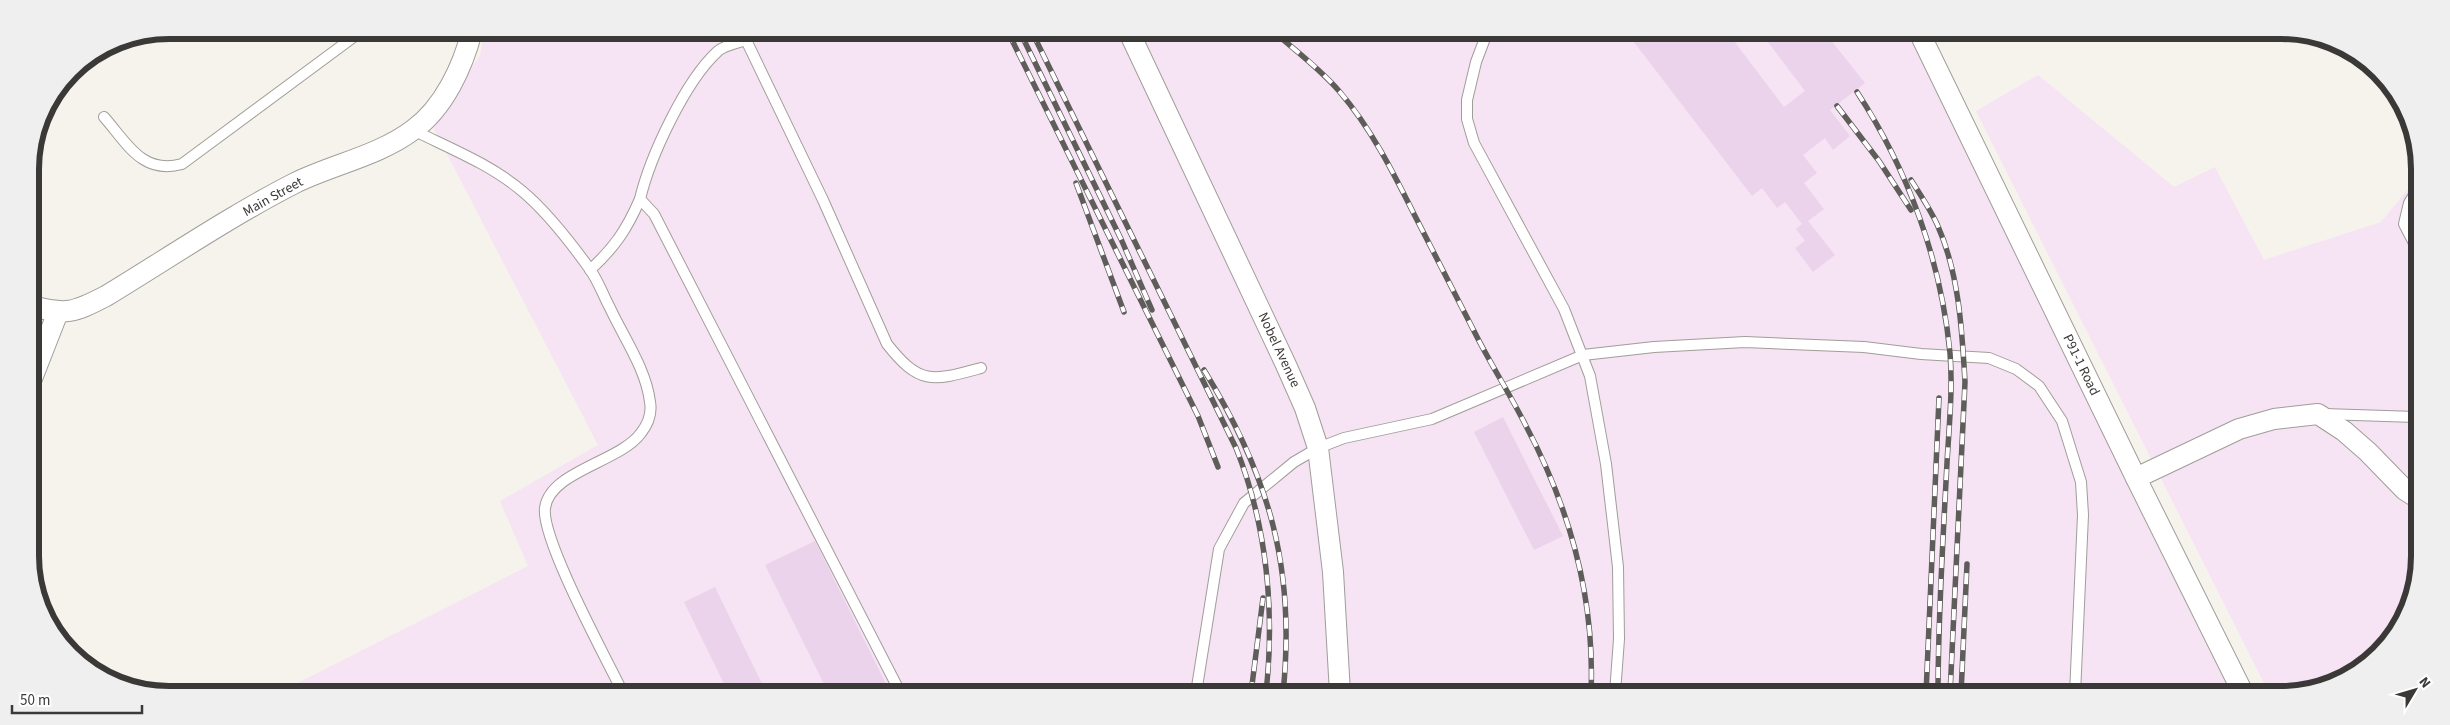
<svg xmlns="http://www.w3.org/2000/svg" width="2450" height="725" font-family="'Source Sans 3',sans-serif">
<rect width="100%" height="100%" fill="#f6f3ed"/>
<g fill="#f6e3f3">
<polygon points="485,31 1908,34 1930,71 2232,695 282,691 528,566 500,501 598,445 433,127 480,55"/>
<polygon points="2038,75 2174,187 2215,167 2264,260 2381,222 2417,178 2415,592 2373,661 2334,685 2291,695 2270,695 1976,111"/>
</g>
<g fill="#ecd3ec">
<polygon points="1627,33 1728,33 1784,107 1805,91 1761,33 1826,34 1865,83 1830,110 1850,136 1833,150 1825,138 1803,155 1817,173 1804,183 1824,209 1808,221 1835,255 1813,272 1795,248 1805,241 1796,229 1802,224 1785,202 1777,208 1762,188 1752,196"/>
<polygon points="1503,417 1563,536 1534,550 1474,432"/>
<polygon points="815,541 827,565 890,692 828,692 765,565"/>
<polygon points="715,587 766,692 728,692 684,602"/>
</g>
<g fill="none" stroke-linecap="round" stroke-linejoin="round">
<defs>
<g id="lane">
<path d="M743 31 746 40C738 43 725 45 718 51 685 81 650 157 640 199L654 214 900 692"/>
<polyline points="1487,33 1476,62 1467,100 1467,119 1474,143 1564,309 1590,376 1606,464 1618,567 1619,639 1615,693"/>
<path d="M746 40 823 200 887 344C920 386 933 381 981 368"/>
<path d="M104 117C127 143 142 175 182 164L363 30"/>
<path d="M413 130C451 149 490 164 522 191 546 211 571 243 589 268 598 280 603 295 610 308 624 338 646 369 650 402 652 413 648 424 641 433 620 462 550 471 545 508 541 539 606 658 622 691"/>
<polyline points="2417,249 2404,224 2409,203 2417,190"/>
<path d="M590 270C615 247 627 229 640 199"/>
<polyline points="2324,414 2416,417"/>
<polyline points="1196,693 1219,549 1244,503 1294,462 1318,448 1344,438 1432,419 1583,355 1654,347 1745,342 1864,347 1921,354 1989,358 2016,369 2039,386 2062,421 2081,482 2083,515 2075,694"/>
</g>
<g id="street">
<polyline points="1129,32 1286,365 1305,408 1318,448 1333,572 1340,693"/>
<polyline points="1920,34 2136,478 2244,695"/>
<path d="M31 306C67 315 73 313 106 296 167 259 232 215 295 183 334 164 378 156 413 130 444 108 463 66 472 31"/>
<polyline points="31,381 58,312"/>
<polyline points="2136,478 2239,429 2274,419 2318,414 2344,431 2368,452 2405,490 2416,497"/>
</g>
</defs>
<use href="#lane" stroke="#a09e98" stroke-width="12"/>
<use href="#street" stroke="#a09e98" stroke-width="22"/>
<use href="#lane" stroke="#fff" stroke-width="10"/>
<use href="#street" stroke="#fff" stroke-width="20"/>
<defs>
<g id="rail">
<polyline points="1008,32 1198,416 1218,467"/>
<polyline points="1020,32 1121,239 1152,310"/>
<path d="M1032 32 1236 448C1267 525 1275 611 1266 693"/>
<polyline points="1211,32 1212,34"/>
<path d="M1274 32C1296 51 1320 69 1339 91 1371 128 1393 172 1415 216 1435 255 1455 294 1475 333 1491 365 1510 394 1526 426 1570 509 1595 599 1591 693"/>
<path d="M1857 92C1908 170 1941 260 1950 353 1953 389 1949 427 1947 463 1943 540 1938 617 1938 694"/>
<polyline points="1837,106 1879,161 1911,210"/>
<path d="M1911 180C1920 194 1930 209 1937 224 1959 273 1962 329 1965 382L1950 694"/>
<polyline points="1076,183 1124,312"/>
<path d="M1204 370C1269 476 1296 568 1283 693"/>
<polyline points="1251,693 1263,598"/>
<polyline points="1926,694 1939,398"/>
<polyline points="1961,694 1967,564"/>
<polyline points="1971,694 1971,687"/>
</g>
</defs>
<use href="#rail" stroke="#5e5d5a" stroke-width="5.5"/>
<use href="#rail" stroke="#fff" stroke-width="4" stroke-dasharray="11" stroke-linecap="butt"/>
</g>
<g text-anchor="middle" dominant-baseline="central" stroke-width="4.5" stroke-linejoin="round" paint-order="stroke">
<g font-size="14" fill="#3a3937" stroke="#fff">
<text transform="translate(273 197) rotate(-29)">Main Street</text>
<text transform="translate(1279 350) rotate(65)">Nobel Avenue</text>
<text transform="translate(2081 365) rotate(64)">P91-1 Road</text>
</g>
</g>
<path d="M0 0H2450V725H0ZM169 39H2281A130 130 0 0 1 2411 169V556A130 130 0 0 1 2281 686H169A130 130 0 0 1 39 556V169A130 130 0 0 1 169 39Z" fill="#efefef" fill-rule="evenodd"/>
<path fill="none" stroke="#3a3937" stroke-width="6" d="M169 39H2281A130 130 0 0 1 2411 169V556A130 130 0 0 1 2281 686H169A130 130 0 0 1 39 556V169A130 130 0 0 1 169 39Z"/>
<g transform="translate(2415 690) rotate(52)" stroke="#ffffff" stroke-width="4" paint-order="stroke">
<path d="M0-4L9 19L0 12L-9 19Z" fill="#3a3937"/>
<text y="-8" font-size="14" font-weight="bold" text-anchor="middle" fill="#3a3937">N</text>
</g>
<path d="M12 705v8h130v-8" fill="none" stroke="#3a3937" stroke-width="2.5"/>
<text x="20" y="705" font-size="15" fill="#3a3937" stroke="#ffffff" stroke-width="4" paint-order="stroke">50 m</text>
</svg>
